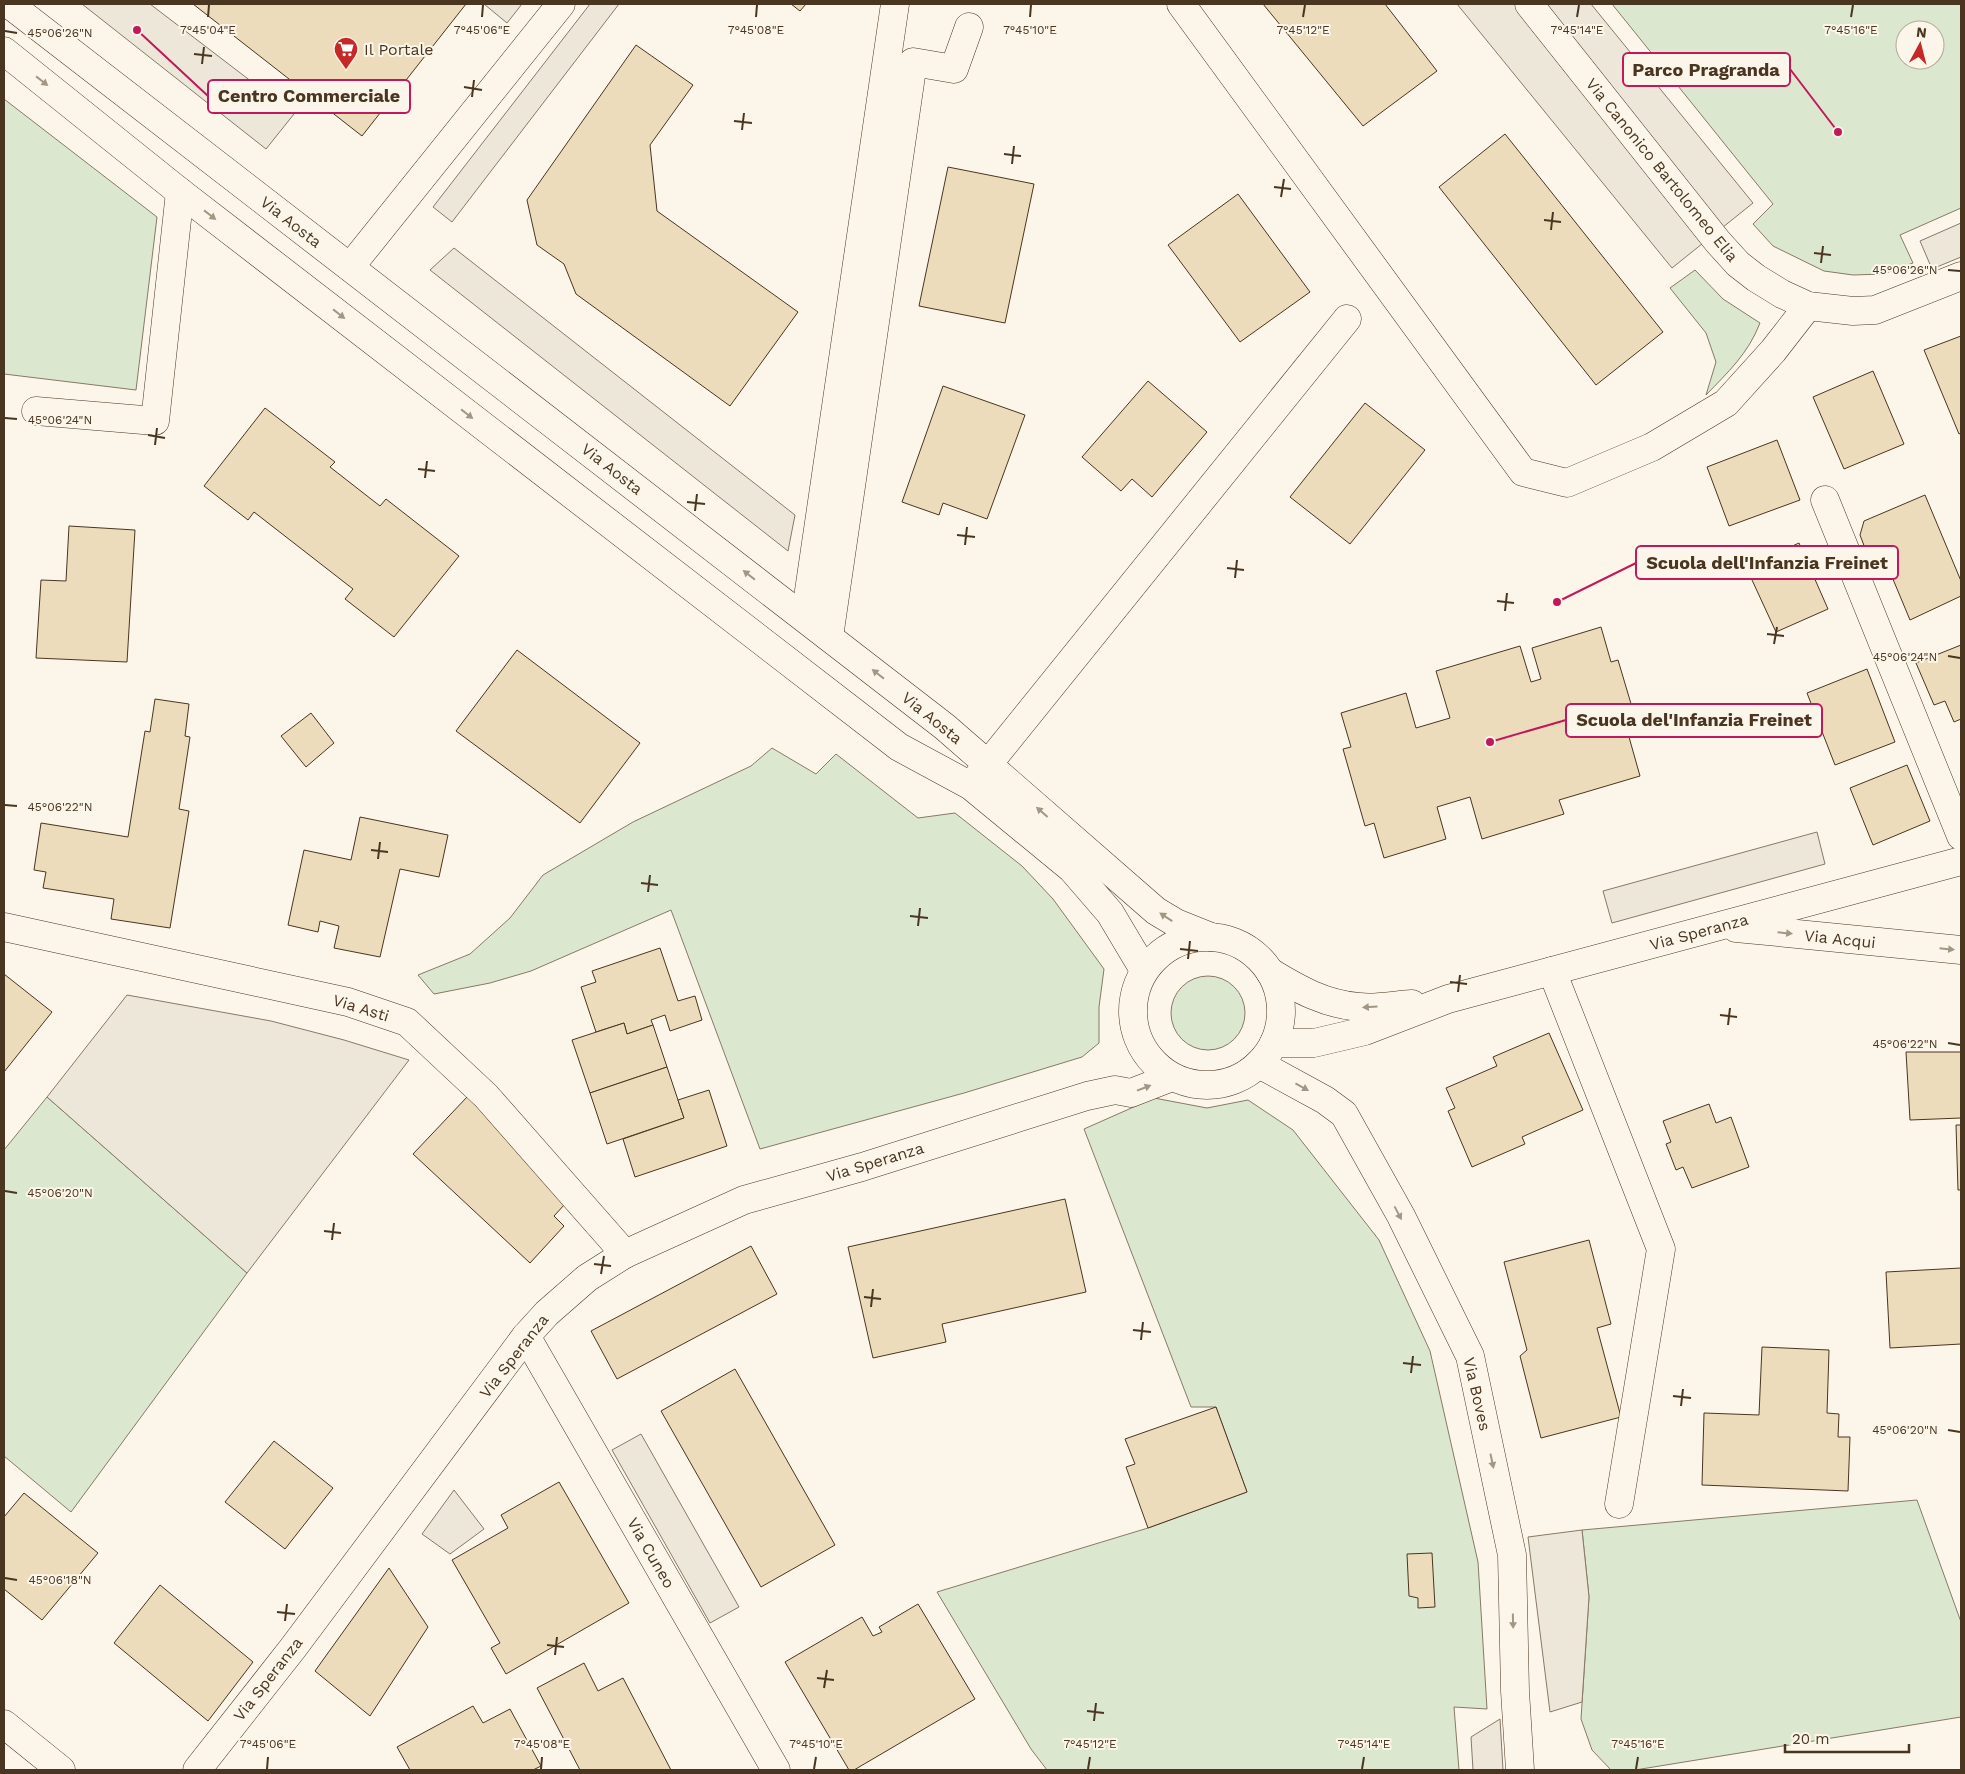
<svg xmlns="http://www.w3.org/2000/svg" width="1965" height="1774" font-family="'Work Sans',sans-serif">
<rect width="100%" height="100%" fill="#fbf6e9"/>
<g fill="#dce7d0" stroke="#887966" fill-rule="evenodd">
<path d="M1612 4H1961V208L1900 235 1913 263 1883 274 1853 275 1824 271 1773 246 1753 224 1773 204ZM1905 30H1935V60H1905Z"/>
<polygon points="4,99 157,217 136,390 4,374"/>
<path d="M1695 270 1723 299 1760 323C1748 354 1728 372 1706 395L1716 362 1706 333 1670 288Z"/>
<polygon points="772,748 816,774 836,754 918,818 955,813 1022,866 1053,899 1104,969 1099,1007 1099,1043 1082,1057 964,1093 760,1149 671,910 531,971 490,983 434,994 418,975 470,954 510,918 543,875 633,822 751,766"/>
<circle cx="1208" cy="1013" r="37"/>
<polygon points="47,1097 247,1273 71,1512 4,1456 4,1150"/>
<polygon points="1154,1098 1207,1108 1248,1100 1293,1130 1379,1240 1430,1351 1478,1562 1487,1709 1454,1707 1459,1770 1047,1770 1031,1749 937,1592 1148,1528 1247,1492 1216,1407 1191,1407 1084,1129"/>
<polygon points="1917,1500 1961,1622 1961,1717 1635,1770 1611,1770 1592,1750 1581,1719 1589,1597 1582,1530"/>
</g>
<g fill="#ede7d9" stroke="#887966">
<polygon points="82,4 150,4 294,114 266,149"/>
<polygon points="484,4 522,4 507,23"/>
<polygon points="590,4 619,4 452,222 433,207"/>
<polygon points="1457,4 1591,4 1753,203 1672,268"/>
<polygon points="1961,223 1961,257 1932,269 1920,241"/>
<polygon points="454,248 795,515 788,551 430,270"/>
<polygon points="1817,832 1825,864 1612,923 1603,891"/>
<polygon points="127,995 271,1021 344,1040 409,1060 247,1273 47,1097"/>
<polygon points="641,1434 739,1607 710,1623 612,1450"/>
<polygon points="454,1490 484,1529 450,1554 422,1534"/>
<polygon points="1582,1530 1589,1597 1582,1702 1550,1712 1528,1537"/>
<polygon points="1500,1719 1503,1770 1473,1770 1471,1737"/>
</g>
<g fill="#ecdcbc" stroke="#4a3520">
<polygon points="193,4 466,4 362,136"/>
<polygon points="791,4 806,4 800,11"/>
<polygon points="1263,4 1385,4 1437,71 1363,126"/>
<polygon points="636,45 693,85 650,145 657,211 798,312 730,406 576,294 564,264 537,245 527,200"/>
<polygon points="1505,134 1663,332 1596,385 1439,187"/>
<polygon points="948,167 1034,184 1005,323 919,306"/>
<polygon points="1238,194 1310,292 1240,342 1168,245"/>
<polygon points="1961,336 1961,433 1959,434 1924,350"/>
<polygon points="1873,371 1904,444 1844,469 1813,397"/>
<polygon points="1148,381 1207,432 1152,497 1132,479 1121,491 1082,457"/>
<polygon points="943,386 1025,415 987,519 943,503 939,515 902,502"/>
<polygon points="1365,403 1425,450 1350,544 1290,497"/>
<polygon points="265,408 335,462 330,467 380,506 386,499 459,556 394,637 345,599 353,589 254,512 248,520 204,486"/>
<polygon points="1777,440 1800,500 1729,526 1707,467"/>
<polygon points="1925,495 1961,581 1961,596 1910,620 1885,560 1871,564 1860,535 1864,521"/>
<polygon points="69,526 135,530 127,662 36,658 41,580 66,581"/>
<polygon points="1799,543 1828,609 1776,632 1746,567"/>
<polygon points="1601,627 1611,662 1618,660 1640,734 1629,737 1640,776 1559,800 1564,814 1482,839 1470,797 1437,807 1446,839 1384,858 1374,823 1365,826 1343,749 1351,747 1341,713 1406,693 1416,728 1450,718 1436,671 1520,646 1531,682 1541,679 1532,648"/>
<polygon points="1961,645 1961,719 1954,722 1945,701 1934,705 1916,663"/>
<polygon points="517,650 640,743 580,823 456,731"/>
<polygon points="1867,669 1895,742 1835,765 1807,693"/>
<polygon points="155,699 189,704 185,736 190,737 179,809 189,811 170,928 111,919 114,899 43,888 46,872 34,870 41,823 128,837 145,731 150,732"/>
<polygon points="311,713 334,743 306,767 281,736"/>
<polygon points="1907,765 1930,821 1873,845 1850,788"/>
<polygon points="360,817 448,835 439,877 400,869 380,957 334,948 339,926 320,921 318,932 288,925 304,850 351,860"/>
<polygon points="660,948 678,1001 695,996 702,1020 670,1031 665,1015 651,1020 653,1025 627,1034 624,1023 596,1032 581,987 596,982 592,971"/>
<polygon points="4,974 52,1012 4,1072"/>
<polygon points="624,1023 627,1034 653,1025 667,1067 590,1093 572,1040"/>
<polygon points="1549,1033 1583,1110 1522,1137 1525,1144 1472,1167 1448,1111 1455,1108 1446,1088 1497,1066 1493,1057"/>
<polygon points="1906,1052 1961,1052 1961,1118 1910,1120"/>
<polygon points="667,1067 684,1118 607,1144 590,1093"/>
<polygon points="709,1090 727,1146 635,1177 623,1139 684,1118 678,1100"/>
<polygon points="467,1097 519,1149 565,1204 554,1216 564,1226 530,1263 413,1154"/>
<polygon points="1709,1104 1716,1123 1731,1117 1749,1167 1692,1188 1683,1167 1676,1170 1666,1144 1671,1142 1663,1121"/>
<polygon points="1956,1125 1961,1125 1961,1190 1958,1190"/>
<polygon points="1065,1199 1086,1292 942,1324 946,1342 873,1358 848,1247"/>
<polygon points="1589,1240 1611,1324 1597,1328 1621,1417 1541,1438 1520,1356 1527,1350 1504,1262"/>
<polygon points="751,1246 777,1294 617,1379 591,1331"/>
<polygon points="1961,1268 1961,1344 1890,1348 1886,1272"/>
<polygon points="1762,1347 1829,1350 1827,1413 1839,1414 1838,1437 1850,1437 1848,1491 1702,1485 1704,1413 1759,1415"/>
<polygon points="735,1369 835,1545 761,1587 661,1411"/>
<polygon points="1216,1407 1247,1492 1148,1528 1126,1467 1135,1464 1125,1439"/>
<polygon points="274,1441 333,1488 285,1549 225,1502"/>
<polygon points="559,1482 629,1603 506,1674 491,1648 500,1643 452,1560 508,1528 501,1515"/>
<polygon points="24,1493 98,1553 42,1620 4,1589 4,1517"/>
<polygon points="1432,1553 1435,1607 1418,1608 1418,1598 1409,1596 1407,1554"/>
<polygon points="389,1568 428,1627 370,1716 315,1671"/>
<polygon points="160,1585 253,1662 208,1721 114,1643"/>
<polygon points="918,1604 975,1699 854,1770 849,1770 785,1662 862,1617 873,1636 882,1632 879,1627"/>
<polygon points="584,1663 598,1691 623,1678 671,1770 580,1770 537,1688"/>
<polygon points="473,1706 483,1723 510,1709 541,1766 533,1770 410,1770 397,1747"/>
</g>
<g fill="none" stroke-linecap="round" stroke-linejoin="round">
<defs>
<g id="minor">
<polyline points="9,4 945,727 1156,911 1176,923 1211,937"/>
<polyline points="1181,4 1523,472 1567,483 1652,447 1726,403 1773,351 1808,306"/>
<polyline points="1529,4 1718,242 1738,264 1756,278 1782,294 1808,306 1853,311 1875,310 1961,276"/>
<polyline points="4,51 180,192 899,747 971,786 1072,869 1110,913 1144,970"/>
<polyline points="350,267 561,4"/>
<polyline points="36,411 155,421 180,192"/>
<polyline points="1825,500 1961,836"/>
<polyline points="805,618 895,4"/>
<polyline points="829,637 913,62 954,69 969,27"/>
<polyline points="976,779 1347,319"/>
<polyline points="4,927 348,1002 407,1022 486,1096 625,1254"/>
<polyline points="1736,928 1961,950"/>
<circle cx="1207" cy="1011" r="74"/>
<polyline points="1552,971 1661,1249 1619,1504"/>
<path d="M1270 972C1298 989 1324 1004 1359 1007 1376 1009 1395 1005 1412 1004"/>
<polyline points="1274,1043 1314,1043 1365,1031 1448,999 1961,861"/>
<polyline points="1259,1064 1325,1100 1344,1114 1401,1216 1470,1356 1512,1555 1515,1691 1520,1770"/>
<polyline points="526,1336 776,1770"/>
<polyline points="4,1724 61,1770"/>
<polyline points="197,1770 293,1648 526,1336 547,1313 587,1278 625,1254 744,1200 862,1167 1087,1096 1115,1090 1131,1093 1172,1077"/>
</g>
</defs>
<use href="#minor" stroke="#4a3520" stroke-width="29"/>
<use href="#minor" stroke="#fbf6e9" stroke-width="28"/>
</g>
<defs><path id="oneway-solid" d="M-6-.8H1V-3.2L6.5 0L1 3.2V.8H-6Z" transform="scale(1.25)"/></defs>
<g fill="#a29684">
<use href="#oneway-solid" transform="translate(42 81) rotate(38)"/>
<use href="#oneway-solid" transform="translate(210 215) rotate(38)"/>
<use href="#oneway-solid" transform="translate(339 314) rotate(38)"/>
<use href="#oneway-solid" transform="translate(467 414) rotate(38)"/>
<use href="#oneway-solid" transform="translate(749 575) rotate(-142)"/>
<use href="#oneway-solid" transform="translate(878 674) rotate(-142)"/>
<use href="#oneway-solid" transform="translate(1042 812) rotate(-139)"/>
<use href="#oneway-solid" transform="translate(1166 917) rotate(-147)"/>
<use href="#oneway-solid" transform="translate(1785 933) rotate(6)"/>
<use href="#oneway-solid" transform="translate(1947 949) rotate(6)"/>
<use href="#oneway-solid" transform="translate(1370 1007) rotate(176)"/>
<use href="#oneway-solid" transform="translate(1302 1087) rotate(29)"/>
<use href="#oneway-solid" transform="translate(1144 1088) rotate(-21)"/>
<use href="#oneway-solid" transform="translate(1398 1213) rotate(62)"/>
<use href="#oneway-solid" transform="translate(1492 1461) rotate(78)"/>
<use href="#oneway-solid" transform="translate(1513 1621) rotate(89)"/>
</g>
<path fill="none" stroke="#4a3520" stroke-width="2" d="M208 17 209 5M482 17 483 5M756 17 757 5M1030 17 1031 5M1303 17 1305 5M1577 17 1579 5M1851 17 1853 5M5 31 17 33M194 54 212 56M202 64 204 47M464 87 482 90M472 97 474 80M734 121 752 123M742 130 744 113M1004 154 1021 156M1012 164 1014 146M1274 187 1291 189M1281 197 1284 179M1544 220 1561 222M1551 230 1553 212M1814 253 1831 255M1821 263 1823 246M1948 270 1960 271M5 418 17 419M148 435 165 438M155 445 157 428M418 469 435 471M425 478 427 461M687 502 705 504M695 511 697 494M957 535 975 537M965 545 967 527M1227 568 1244 570M1235 578 1237 560M1497 601 1514 603M1505 611 1507 593M1767 634 1784 636M1774 644 1777 627M1948 656 1960 658M5 805 17 806M371 850 388 852M378 859 380 842M641 883 658 885M648 892 650 875M910 916 928 918M918 926 920 908M1180 949 1198 951M1188 959 1190 941M1450 982 1467 984M1458 992 1460 975M1720 1015 1737 1017M1728 1025 1730 1008M1948 1043 1960 1045M5 1191 17 1193M324 1231 341 1233M332 1240 334 1223M594 1264 611 1266M601 1274 604 1256M864 1297 881 1299M871 1307 873 1289M1133 1330 1151 1332M1141 1340 1143 1322M1403 1363 1421 1365M1411 1373 1413 1356M1673 1396 1691 1398M1681 1406 1683 1389M1948 1430 1960 1432M5 1578 17 1580M277 1612 295 1614M285 1621 287 1604M547 1645 564 1647M555 1655 557 1637M817 1678 834 1680M824 1688 827 1670M1087 1711 1104 1713M1094 1721 1096 1703M267 1769 268 1757M541 1769 542 1757M814 1769 816 1757M1088 1769 1090 1757M1362 1769 1364 1757M1636 1769 1638 1757"/>
<defs>
<symbol id="supermarket-pin" viewBox="-11 -11 22 30"><path d="M0 17L-7.5 6A9.5 9.5 0 1 1 7.5 6Z" fill="#c62828" stroke="#fbf6e9"/><path d="M-6-5.5h2.5l.6 2H6L4.5 2H-2.5L-4.4-4H-6ZM-1.5 3.2a1.3 1.3 0 1 0 .1 0ZM3 3.2a1.3 1.3 0 1 0 .1 0Z" fill="#fff"/></symbol>
</defs>
<g fill-rule="evenodd">
<use href="#supermarket-pin" x="332" y="35" width="28" height="38"/>
</g>
<g text-anchor="middle" dominant-baseline="central" stroke-width="4" stroke-linejoin="round" paint-order="stroke">
<g font-size="16" fill="#4a3520" stroke="#fbf6e9" text-anchor="start">
<text x="364" y="49">Il Portale</text>
</g>
<g font-size="16" fill="#4a3520" stroke="#fbf6e9">
<text transform="translate(1662 170) rotate(51)">Via Canonico Bartolomeo Elia</text>
<text transform="translate(291 222) rotate(38)">Via Aosta</text>
<text transform="translate(612 469) rotate(38)">Via Aosta</text>
<text transform="translate(932 718) rotate(39)">Via Aosta</text>
<text transform="translate(1699 932) rotate(-15)">Via Speranza</text>
<text transform="translate(1840 939) rotate(6)">Via Acqui</text>
<text transform="translate(361 1008) rotate(17)">Via Asti</text>
<text transform="translate(875 1162) rotate(-17)">Via Speranza</text>
<text transform="translate(514 1356) rotate(-52)">Via Speranza</text>
<text transform="translate(1477 1394) rotate(77)">Via Boves</text>
<text transform="translate(651 1553) rotate(60)">Via Cuneo</text>
<text transform="translate(268 1679) rotate(-52)">Via Speranza</text>
</g>
</g>
<g font-size="12" text-anchor="middle" fill="#4a3520" stroke="#fbf6e9" stroke-width="4" stroke-linejoin="round" paint-order="stroke">
<text x="208" y="34">7°45'04"E</text>
<text x="482" y="34">7°45'06"E</text>
<text x="756" y="34">7°45'08"E</text>
<text x="1030" y="34">7°45'10"E</text>
<text x="1303" y="34">7°45'12"E</text>
<text x="1577" y="34">7°45'14"E</text>
<text x="1851" y="34">7°45'16"E</text>
<text x="60" y="37">45°06'26"N</text>
<text x="1905" y="274">45°06'26"N</text>
<text x="60" y="424">45°06'24"N</text>
<text x="1905" y="661">45°06'24"N</text>
<text x="60" y="811">45°06'22"N</text>
<text x="1905" y="1048">45°06'22"N</text>
<text x="60" y="1197">45°06'20"N</text>
<text x="1905" y="1434">45°06'20"N</text>
<text x="60" y="1584">45°06'18"N</text>
<text x="268" y="1748">7°45'06"E</text>
<text x="542" y="1748">7°45'08"E</text>
<text x="816" y="1748">7°45'10"E</text>
<text x="1090" y="1748">7°45'12"E</text>
<text x="1364" y="1748">7°45'14"E</text>
<text x="1638" y="1748">7°45'16"E</text>
</g>
<path fill="none" stroke="#c2185b" stroke-width="2" d="M1838 132L1790 69M137 30L208 96M1557 602L1636 563M1490 742L1566 720"/>
<g fill="#c2185b" stroke="#fbf6e9" stroke-width="2">
<circle cx="1838" cy="132" r="5"/>
<circle cx="137" cy="30" r="5"/>
<circle cx="1557" cy="602" r="5"/>
<circle cx="1490" cy="742" r="5"/>
</g>
<g fill="#fbf6e9" stroke="#c2185b" stroke-width="2">
<rect x="1623" y="53" width="167" height="33" rx="5"/>
<rect x="208" y="80" width="202" height="33" rx="5"/>
<rect x="1636" y="546" width="262" height="33" rx="5"/>
<rect x="1566" y="704" width="256" height="33" rx="5"/>
</g>
<g font-size="18" text-anchor="middle" font-weight="bold" fill="#4a3520">
<text x="1706" y="76">Parco Pragranda</text>
<text x="309" y="102">Centro Commerciale</text>
<text x="1767" y="569">Scuola dell'Infanzia Freinet</text>
<text x="1694" y="726">Scuola del'Infanzia Freinet</text>
</g>
<rect width="1965" height="1774" fill="none" stroke="#4a3520" stroke-width="10"/>
<g transform="translate(1920 45) rotate(7)"><circle r="24" fill="#fbf6e9" stroke="#b4a999"/>
<path d="M0-4L9 19L0 12L-9 19Z" fill="#c62828"/>
<text y="-8" font-size="14" font-weight="bold" text-anchor="middle" fill="#4a3520">N</text>
</g>
<path d="M1785 1744v8h124v-8" fill="none" stroke="#4a3520" stroke-width="2.5"/>
<text x="1792" y="1744" font-size="15" fill="#4a3520" stroke="#fbf6e9" stroke-width="4" paint-order="stroke">20 m</text>
</svg>
